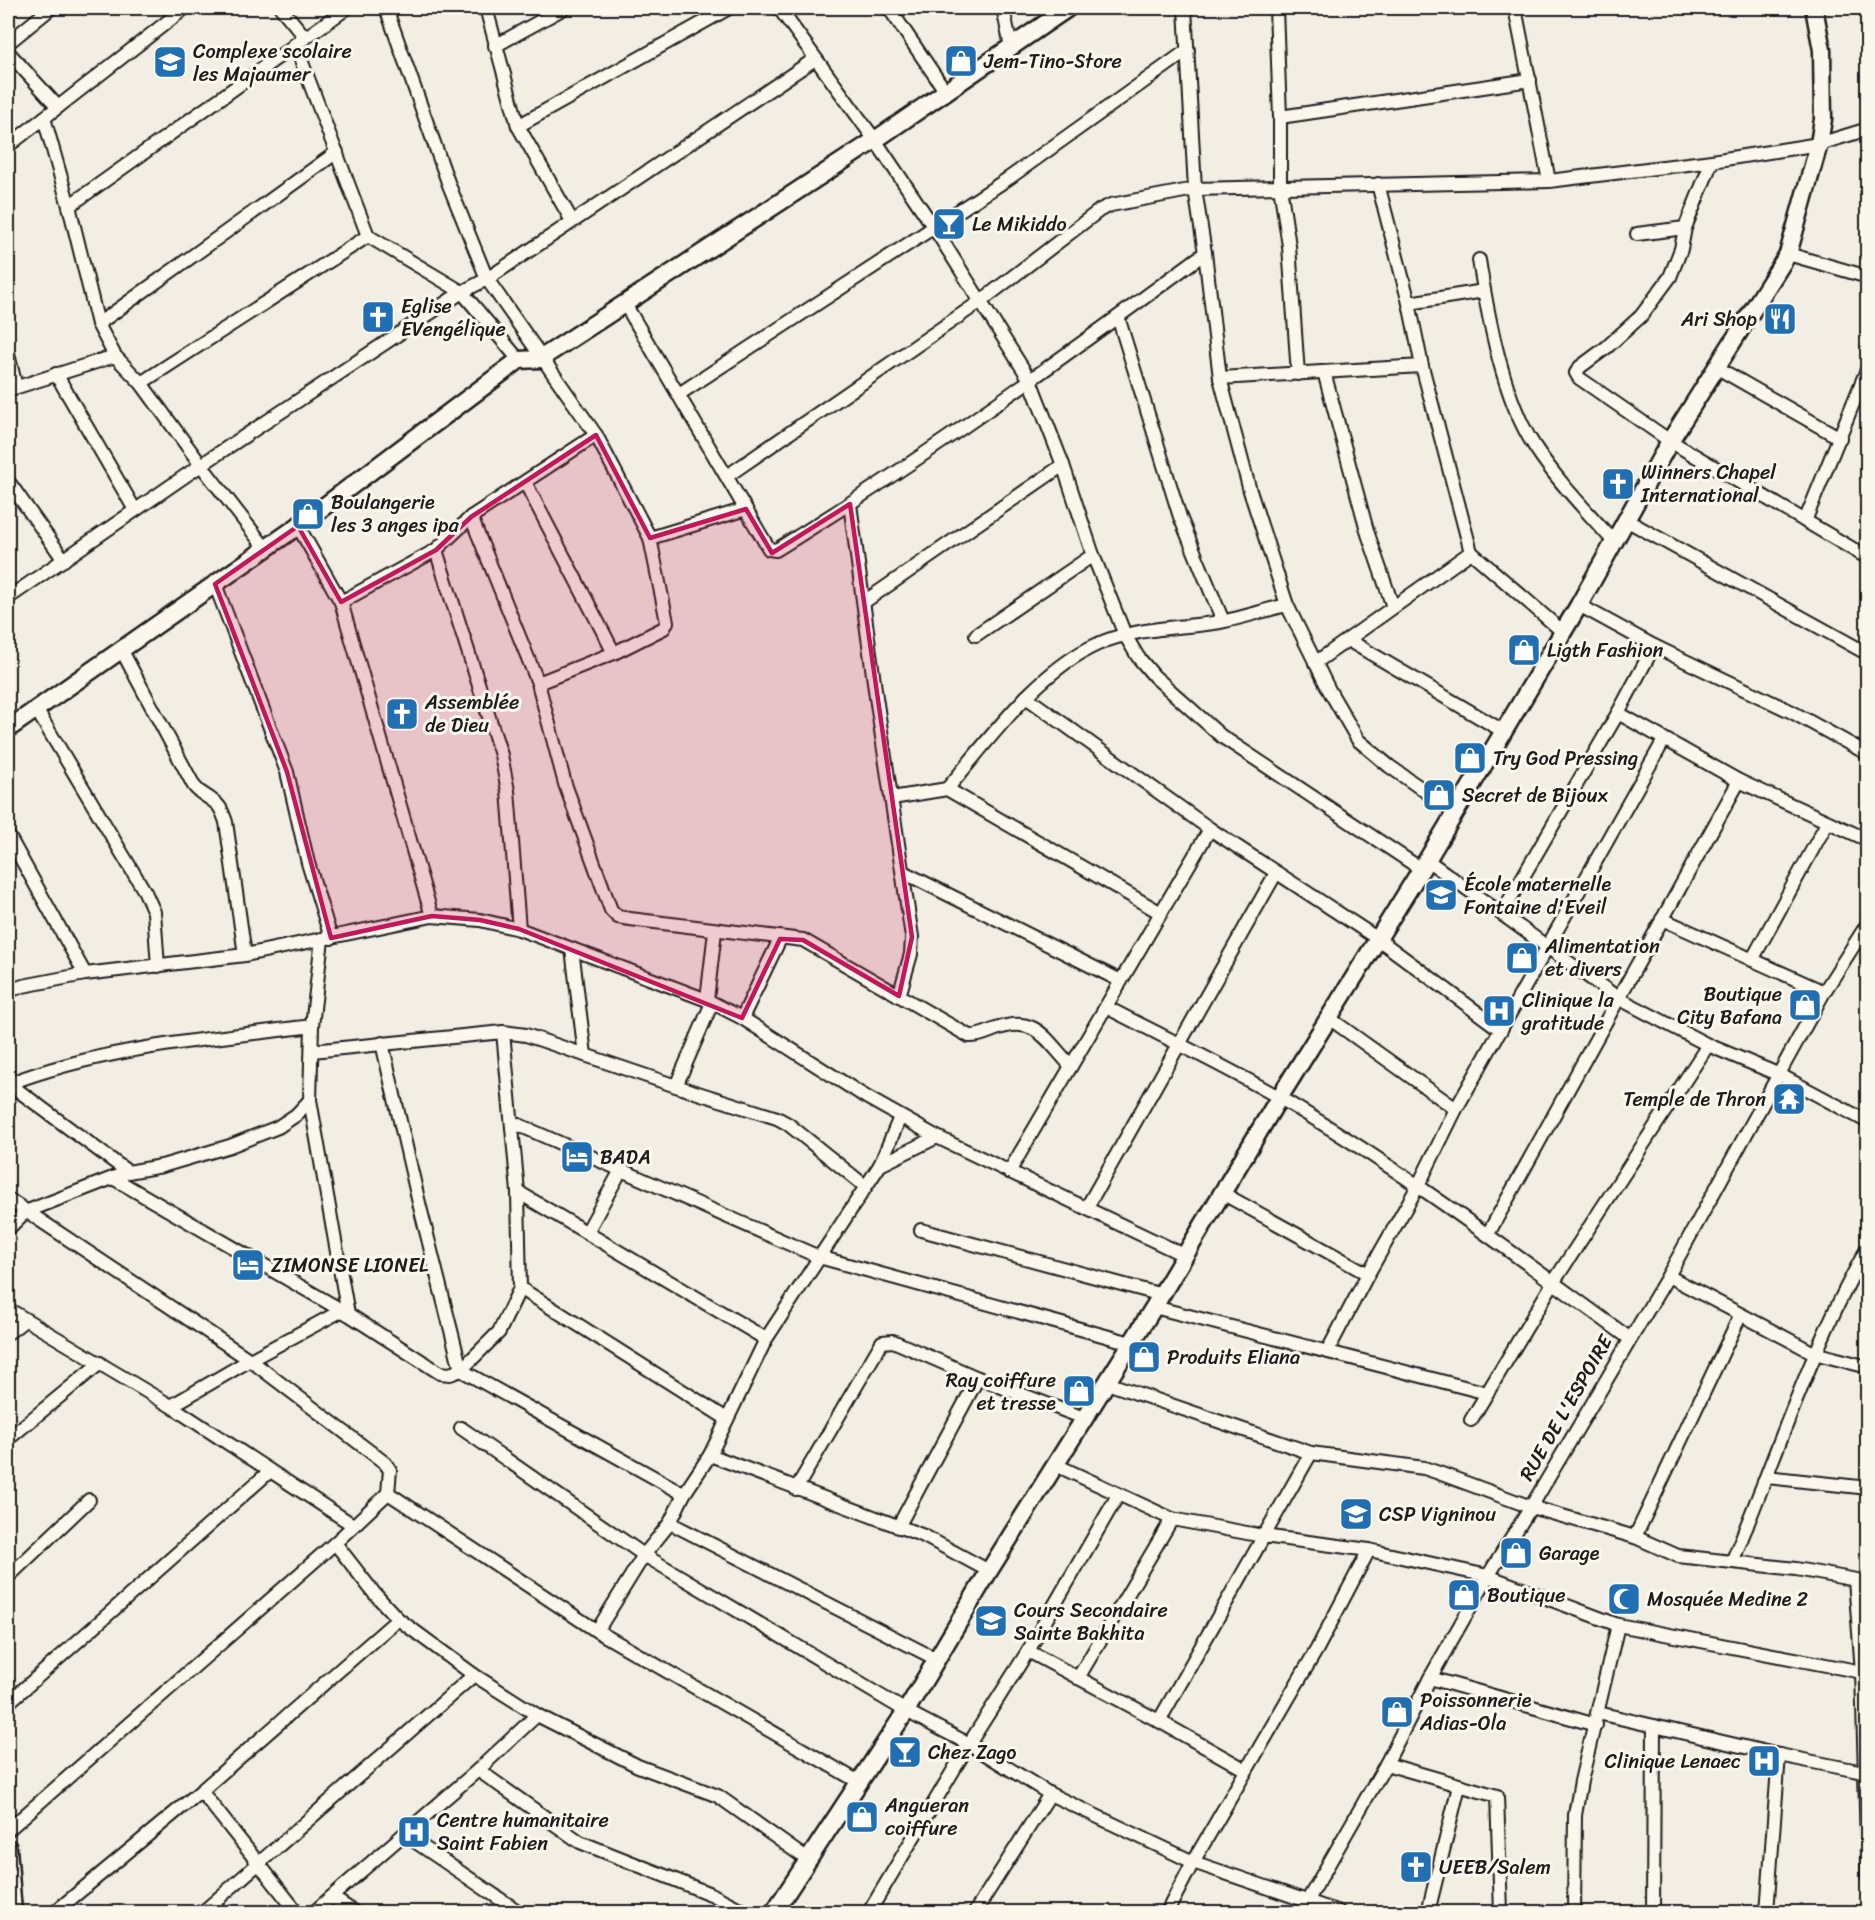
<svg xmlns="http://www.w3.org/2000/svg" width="1875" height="1920" font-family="Sriracha,sans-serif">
<rect width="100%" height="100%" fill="#f2eee4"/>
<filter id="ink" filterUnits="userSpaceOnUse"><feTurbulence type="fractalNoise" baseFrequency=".0167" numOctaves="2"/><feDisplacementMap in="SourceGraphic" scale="12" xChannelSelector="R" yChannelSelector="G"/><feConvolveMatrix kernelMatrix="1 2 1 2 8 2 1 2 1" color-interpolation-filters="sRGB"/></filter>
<g filter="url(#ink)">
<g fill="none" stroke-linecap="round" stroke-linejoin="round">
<defs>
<g id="street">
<polyline points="281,8 305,37"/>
<polyline points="386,8 449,185 487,279 596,435 650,538 667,622 664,628 614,653 538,683"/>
<polyline points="486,8 518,126 572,221"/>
<polyline points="779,8 875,140 933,226 1030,380 1063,465 1093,555 1125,635 1138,657 1154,676 1221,736 1421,869"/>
<polyline points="889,8 946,92"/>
<polyline points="1003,8 1011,47"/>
<polyline points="1185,8 1195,189 1205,253 1220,378 1250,491 1287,605 1329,690 1358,740 1389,766 1455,812"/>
<polyline points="1276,8 1280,117 1280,186 1289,246 1298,374"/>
<polyline points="1515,8 1549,181"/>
<polyline points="8,43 51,8"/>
<polyline points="295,44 368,236 462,292 519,360"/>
<polyline points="495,46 564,8"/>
<polyline points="8,52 58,107"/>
<polyline points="1280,117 1530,80"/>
<polyline points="44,118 69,206 98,324 115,356 141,383 201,465 266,549"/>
<polyline points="518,126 729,8"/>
<polyline points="8,146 185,8"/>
<polyline points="1712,161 1685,228 1681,249 1670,277 1641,316 1607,347 1580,367 1576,373 1579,378 1670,441 1868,558"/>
<polyline points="1378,184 1409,303 1422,366 1471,552 1563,632"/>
<polyline points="69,206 347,8"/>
<polyline points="1637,234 1685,228"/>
<polyline points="1788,254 1868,277"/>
<path d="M1479 260C1488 317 1503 399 1535 447 1557 481 1587 511 1614 542"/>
<polyline points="1409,303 1484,291"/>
<path d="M625 304 769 549 776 550C924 459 1065 356 1205 253"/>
<polyline points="1118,317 1180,517 1223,621"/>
<polyline points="98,324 337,152"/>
<polyline points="8,354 16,387"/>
<polyline points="1716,367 1840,438"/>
<polyline points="1324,372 1368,534 1393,607"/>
<polyline points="56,374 135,510"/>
<polyline points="1220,378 1422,366"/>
<polyline points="141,383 368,236"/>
<polyline points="8,390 115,356"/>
<polyline points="679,394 1009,178 1188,50"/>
<polyline points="727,476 981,301 1100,210 1111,205 1195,189 1549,181 1712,161 1819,144 1868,129"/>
<polyline points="8,481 64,560"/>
<polyline points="525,482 614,653"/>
<polyline points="850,504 876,697 912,937 911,954 899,996"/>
<path d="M471 517 538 683 565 784 611 910 618 917 630 919 803 940 969 1036C979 1037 987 1032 996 1029 1036 1014 1046 1040 1071 1066"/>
<polyline points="1626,520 1868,654"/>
<polyline points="1805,521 1868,367"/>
<polyline points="298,526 341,602 432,916"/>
<polyline points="650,538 746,509"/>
<polyline points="436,550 501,755 508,791 519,929"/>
<polyline points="215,584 287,772 308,863 331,938"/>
<polyline points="8,598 201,465 462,292 487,279 815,59"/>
<polyline points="341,602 436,550 471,517 596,435"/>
<polyline points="864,602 1063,465"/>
<polyline points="1579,605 1654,646 1792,712 1868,754"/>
<polyline points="976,635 1093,555"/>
<polyline points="1348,640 1503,731"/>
<path d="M121 649 194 786C200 794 206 795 213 801 221 806 223 814 226 822L245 955"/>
<polyline points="1315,663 1471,552"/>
<polyline points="1026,697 1210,829 1378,939 1501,1030"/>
<polyline points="36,709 145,892 154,912 158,966"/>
<polyline points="1618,713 1739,781 1868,840"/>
<path d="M947 789C990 739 1037 671 1098 644 1132 628 1183 628 1220 622 1242 618 1265 610 1287 605"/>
<polyline points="892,798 947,789 1161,913"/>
<polyline points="8,835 85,974"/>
<polyline points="1427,860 1618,998 1708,1045 1780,1075 1868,1122"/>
<polyline points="903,872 1121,981"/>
<polyline points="1502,913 1618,713 1654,646"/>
<polyline points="1662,919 1824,992"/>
<polyline points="322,939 312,1026 310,1100 348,1314"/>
<polyline points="572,949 585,1055"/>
<polyline points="1752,960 1827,823"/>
<polyline points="8,991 23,986 85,974 245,955 432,916 480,920 519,929 707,1000 742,1018 866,1097 937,1137 1186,1256"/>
<polyline points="707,1000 715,931"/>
<path d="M1106 1007C1164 1037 1223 1065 1280 1098 1402 1169 1515 1255 1629 1338"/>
<polyline points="742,1018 780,939"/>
<polyline points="1329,1018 1456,1109"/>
<polyline points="382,1043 419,1203 461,1370"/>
<polyline points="312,1051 503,1032 526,1035 676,1086 777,1118 788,1124 865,1186"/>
<polyline points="8,1083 128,1172"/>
<path d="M8 1084C104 1047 211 1039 312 1026"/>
<polyline points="676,1086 712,1003"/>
<polyline points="512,1122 819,1257 1131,1343"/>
<polyline points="880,1165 937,1137"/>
<polyline points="1009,1172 1210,829"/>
<polyline points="113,1178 348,1314 440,1373 450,1374 461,1370 684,1494"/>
<polyline points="518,1192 766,1339"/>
<polyline points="1222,1193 1368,1274"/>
<polyline points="8,1199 250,1360 385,1463 390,1470 388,1493 335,1543 8,1830"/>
<polyline points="1087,1207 1276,873"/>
<polyline points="8,1229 25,1212 128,1172 162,1166 230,1146 278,1127 296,1115 310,1100"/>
<polyline points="921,1230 1162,1295"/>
<polyline points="587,1232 621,1170"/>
<polyline points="1488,1234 1739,781"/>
<polyline points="1668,1276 1814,1353 1868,1367"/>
<polyline points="520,1288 727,1419"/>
<polyline points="1154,1307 1487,1393"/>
<polyline points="8,1309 171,1406 353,1525"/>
<polyline points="8,1333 25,1320"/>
<polyline points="1327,1352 1368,1274 1418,1186 1456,1109 1664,740"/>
<polyline points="461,1370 499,1332 520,1288 518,1192 503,1032"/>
<polyline points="1107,1383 1311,1453 1424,1468 1439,1473 1531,1507 1635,1537 1678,1556 1796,1569 1868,1582"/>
<polyline points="171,1406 250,1360 341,1311"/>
<polyline points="1471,1420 1553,1283 1708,1045"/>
<polyline points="461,1428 644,1555 906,1711 969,1744 1050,1794 1193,1862 1339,1912"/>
<polyline points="8,1439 100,1363"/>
<polyline points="710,1455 924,1536 989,1571"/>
<polyline points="1056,1465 1172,1519 1263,1536 1369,1550 1488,1576 1618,1625 1862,1672"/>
<polyline points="1767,1477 1868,1488"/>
<polyline points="796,1489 882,1342 893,1341 978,1378 1084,1418"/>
<polyline points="388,1493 597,1631 859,1782"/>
<polyline points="670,1523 938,1660"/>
<polyline points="898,1527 978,1378"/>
<polyline points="1635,1537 1740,1316"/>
<polyline points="335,1543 374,1593 398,1619 474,1675 537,1715 638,1766 718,1796 808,1860"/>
<path d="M1732 1562C1776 1457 1811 1347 1868 1247"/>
<polyline points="8,1577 89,1500"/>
<polyline points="1855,1580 1862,1672 1868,1877"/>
<polyline points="597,1631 644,1555 670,1523 684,1494 710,1455 766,1339 880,1165 900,1117"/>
<polyline points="1028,1651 1159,1721 1246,1770"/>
<polyline points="1078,1678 1172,1519"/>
<polyline points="1430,1678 1596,1725"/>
<polyline points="8,1703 269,1472"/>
<polyline points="1598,1713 1779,1755 1868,1773"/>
<polyline points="1159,1721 1311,1453"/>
<polyline points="1386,1764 1497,1796 1501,1912"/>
<polyline points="478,1770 580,1842 713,1895 746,1912"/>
<polyline points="201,1791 297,1912"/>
<polyline points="404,1834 519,1912"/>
<polyline points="333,1898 354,1912"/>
<polyline points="55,1912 201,1791 398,1619"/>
<polyline points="203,1912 474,1675"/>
<polyline points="314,1912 478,1770 537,1715"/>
<polyline points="869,1912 969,1744 1028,1651 1118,1495"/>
<polyline points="975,1912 1050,1794"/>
<polyline points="1167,1912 1193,1862 1317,1649 1369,1550"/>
<polyline points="1301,1912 1386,1764 1430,1678 1488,1576 1531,1507 1668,1276 1824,992 1868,923"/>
<polyline points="1428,1912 1459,1786"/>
<polyline points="1574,1912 1575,1815 1581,1781 1618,1625"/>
<polyline points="1653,1912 1654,1726"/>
<polyline points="1767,1912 1779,1755"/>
</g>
<g id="secondary">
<polyline points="8,729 298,526 519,360 540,359 875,140 1068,8"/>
<polyline points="8,1848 13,1912"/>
<polyline points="774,1912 906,1711 989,1571 1154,1307 1279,1098 1427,860 1579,605 1670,441 1788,254 1819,144 1823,119 1822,50 1814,8"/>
</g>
</defs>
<use href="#street" stroke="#1c1c1c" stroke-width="16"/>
<use href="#secondary" stroke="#1c1c1c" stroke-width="21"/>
<use href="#street" stroke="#fbf7ec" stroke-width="12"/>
<use href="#secondary" stroke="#fbf7ec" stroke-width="16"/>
</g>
</g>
<path fill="#c2185b" fill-opacity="0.2" stroke="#c2185b" stroke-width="4.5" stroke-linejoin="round" d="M596 435 650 538 746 509 772 553 850 504 912 937 899 996 803 940 780 939 742 1018 519 929 480 920 432 916 331 938 287 772 215 584 298 526 341 602 436 550 471 517Z"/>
<defs>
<symbol id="shop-square" viewBox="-11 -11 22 22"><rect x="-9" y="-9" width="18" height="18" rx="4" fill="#1f6fb2" stroke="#fbf7ec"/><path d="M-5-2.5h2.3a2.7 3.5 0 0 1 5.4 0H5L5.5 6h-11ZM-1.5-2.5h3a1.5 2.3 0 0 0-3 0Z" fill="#fff"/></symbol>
<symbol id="school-square" viewBox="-11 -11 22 22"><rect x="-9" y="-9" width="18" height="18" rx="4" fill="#1f6fb2" stroke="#fbf7ec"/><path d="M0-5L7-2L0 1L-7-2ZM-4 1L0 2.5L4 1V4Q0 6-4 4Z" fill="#fff"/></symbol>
<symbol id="bar-square" viewBox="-11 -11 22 22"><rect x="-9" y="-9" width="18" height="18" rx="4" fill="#1f6fb2" stroke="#fbf7ec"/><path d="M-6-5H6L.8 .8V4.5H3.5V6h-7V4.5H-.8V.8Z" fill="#fff"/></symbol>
<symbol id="church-square" viewBox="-11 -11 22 22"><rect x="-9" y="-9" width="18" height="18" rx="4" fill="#1f6fb2" stroke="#fbf7ec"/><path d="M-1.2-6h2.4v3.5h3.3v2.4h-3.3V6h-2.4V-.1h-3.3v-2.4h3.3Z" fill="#fff"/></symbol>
<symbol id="restaurant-square" viewBox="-11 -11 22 22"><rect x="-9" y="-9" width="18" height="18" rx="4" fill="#1f6fb2" stroke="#fbf7ec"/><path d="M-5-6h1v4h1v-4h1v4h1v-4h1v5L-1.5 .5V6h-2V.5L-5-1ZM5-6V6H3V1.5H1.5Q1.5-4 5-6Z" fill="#fff"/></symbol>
<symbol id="hospital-square" viewBox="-11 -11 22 22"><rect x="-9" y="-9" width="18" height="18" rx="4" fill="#1f6fb2" stroke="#fbf7ec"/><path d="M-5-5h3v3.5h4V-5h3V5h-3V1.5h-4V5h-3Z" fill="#fff"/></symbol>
<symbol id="temple-square" viewBox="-11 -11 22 22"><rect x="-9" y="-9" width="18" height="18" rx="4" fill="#1f6fb2" stroke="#fbf7ec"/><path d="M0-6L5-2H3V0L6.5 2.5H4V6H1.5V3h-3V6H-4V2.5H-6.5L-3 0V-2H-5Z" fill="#fff"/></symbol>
<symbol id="hotel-square" viewBox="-11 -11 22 22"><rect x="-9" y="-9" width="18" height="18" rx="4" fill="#1f6fb2" stroke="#fbf7ec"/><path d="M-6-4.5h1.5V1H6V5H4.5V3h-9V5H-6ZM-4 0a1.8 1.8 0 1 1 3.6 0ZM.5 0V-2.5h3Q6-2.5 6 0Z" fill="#fff"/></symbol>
<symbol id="mosque-square" viewBox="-11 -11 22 22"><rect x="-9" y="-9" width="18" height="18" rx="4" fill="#1f6fb2" stroke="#fbf7ec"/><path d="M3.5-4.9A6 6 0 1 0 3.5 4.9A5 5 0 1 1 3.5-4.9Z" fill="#fff"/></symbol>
</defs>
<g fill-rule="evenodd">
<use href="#shop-square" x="942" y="42" width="38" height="38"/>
<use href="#school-square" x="151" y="43" width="38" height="38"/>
<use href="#bar-square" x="930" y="205" width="38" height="38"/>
<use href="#church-square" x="359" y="298" width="38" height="38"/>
<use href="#restaurant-square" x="1761" y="300" width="38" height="38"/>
<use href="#church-square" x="1599" y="465" width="38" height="38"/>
<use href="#shop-square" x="289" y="495" width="38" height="38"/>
<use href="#shop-square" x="1505" y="631" width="38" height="38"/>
<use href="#church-square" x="383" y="695" width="38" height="38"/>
<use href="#shop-square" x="1451" y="739" width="38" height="38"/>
<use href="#shop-square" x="1420" y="776" width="38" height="38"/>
<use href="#school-square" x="1422" y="876" width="38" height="38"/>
<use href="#shop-square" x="1503" y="939" width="38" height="38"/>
<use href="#shop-square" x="1786" y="986" width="38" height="38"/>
<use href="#hospital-square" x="1480" y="992" width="38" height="38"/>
<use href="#temple-square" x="1770" y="1080" width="38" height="38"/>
<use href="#hotel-square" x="558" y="1138" width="38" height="38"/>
<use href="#hotel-square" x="229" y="1246" width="38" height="38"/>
<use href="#shop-square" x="1125" y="1338" width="38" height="38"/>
<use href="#shop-square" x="1060" y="1372" width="38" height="38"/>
<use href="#school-square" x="1337" y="1495" width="38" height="38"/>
<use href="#shop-square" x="1497" y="1534" width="38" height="38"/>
<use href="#shop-square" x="1445" y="1576" width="38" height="38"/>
<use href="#mosque-square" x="1605" y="1580" width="38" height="38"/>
<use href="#school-square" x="972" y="1602" width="38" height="38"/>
<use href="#shop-square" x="1378" y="1693" width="38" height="38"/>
<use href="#bar-square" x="886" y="1733" width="38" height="38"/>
<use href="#hospital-square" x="1745" y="1742" width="38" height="38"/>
<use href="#shop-square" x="843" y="1798" width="38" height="38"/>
<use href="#hospital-square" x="395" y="1813" width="38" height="38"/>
<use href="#church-square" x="1397" y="1848" width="38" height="38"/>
</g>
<g text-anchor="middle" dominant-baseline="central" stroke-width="6" stroke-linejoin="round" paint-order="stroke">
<g font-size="20" fill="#1c1c1c" stroke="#fbf7ec" text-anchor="start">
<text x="193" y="51">Complexe scolaire<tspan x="193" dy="23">les Majaumer</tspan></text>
<text x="984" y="61">Jem-Tino-Store</text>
<text x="972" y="224">Le Mikiddo</text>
<text x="401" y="306">Eglise<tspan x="401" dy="23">EVengélique</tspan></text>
<text x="1757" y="319" text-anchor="end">Ari Shop</text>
<text x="1641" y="472">Winners Chapel<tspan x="1641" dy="23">International</tspan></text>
<text x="331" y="502">Boulangerie<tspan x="331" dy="23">les 3 anges ipa</tspan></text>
<text x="1547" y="650">Ligth Fashion</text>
<text x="425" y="702">Assemblée<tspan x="425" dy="23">de Dieu</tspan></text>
<text x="1493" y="758">Try God Pressing</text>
<text x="1462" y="795">Secret de Bijoux</text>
<text x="1464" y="884">École maternelle<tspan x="1464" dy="23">Fontaine d'Eveil</tspan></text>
<text x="1545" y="946">Alimentation<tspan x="1545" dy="23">et divers</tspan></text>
<text x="1782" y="994" text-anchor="end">Boutique<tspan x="1782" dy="23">City Bafana</tspan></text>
<text x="1522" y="1000">Clinique la<tspan x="1522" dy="23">gratitude</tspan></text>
<text x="1766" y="1099" text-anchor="end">Temple de Thron</text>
<text x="600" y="1157">BADA</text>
<text x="271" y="1265">ZIMONSE LIONEL</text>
<text x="1167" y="1357">Produits Eliana</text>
<text x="1056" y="1380" text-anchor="end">Ray coiffure<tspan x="1056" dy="23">et tresse</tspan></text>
<text x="1379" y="1514">CSP Vigninou</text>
<text x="1539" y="1553">Garage</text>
<text x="1487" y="1595">Boutique</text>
<text x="1647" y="1599">Mosquée Medine 2</text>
<text x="1014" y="1610">Cours Secondaire<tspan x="1014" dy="23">Sainte Bakhita</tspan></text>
<text x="1420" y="1700">Poissonnerie<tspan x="1420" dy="23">Adias-Ola</tspan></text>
<text x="928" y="1752">Chez Zago</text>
<text x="1741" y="1761" text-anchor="end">Clinique Lenaec</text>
<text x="885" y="1805">Angueran<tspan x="885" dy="23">coiffure</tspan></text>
<text x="437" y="1820">Centre humanitaire<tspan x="437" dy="23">Saint Fabien</tspan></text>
<text x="1439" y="1867">UEEB/Salem</text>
</g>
<g font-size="20" fill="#1c1c1c" stroke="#fbf7ec">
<text transform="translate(1566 1408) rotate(-60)">RUE DE L'ESPOIRE</text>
</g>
</g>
<rect width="1875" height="1920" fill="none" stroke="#fbf7ec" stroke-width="30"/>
<rect x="15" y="15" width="1845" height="1890" fill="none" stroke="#1c1c1c" stroke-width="2" filter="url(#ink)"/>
</svg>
